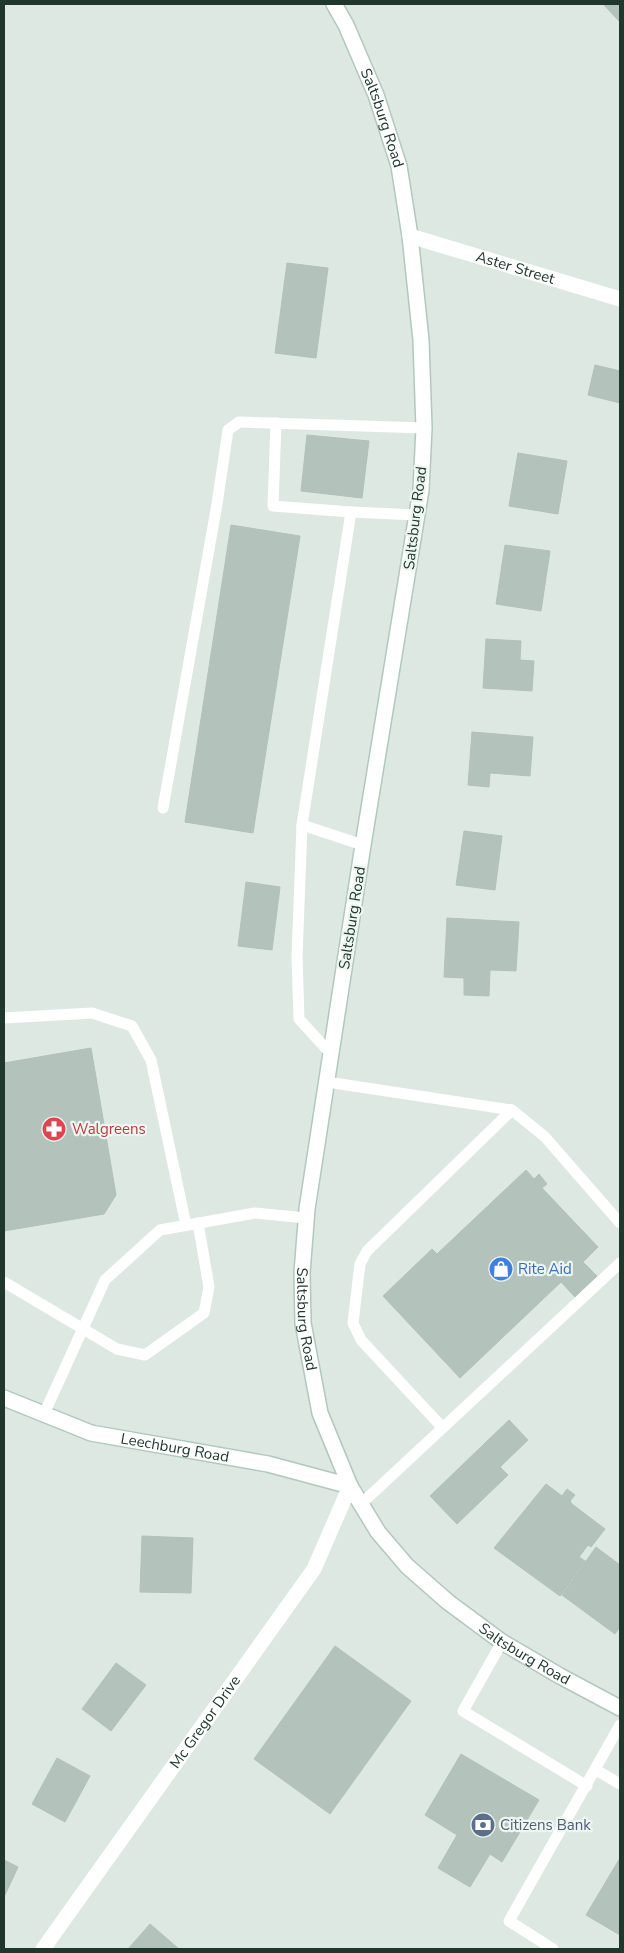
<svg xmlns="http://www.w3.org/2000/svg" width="624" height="1953" font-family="'Nunito Sans',sans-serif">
<rect width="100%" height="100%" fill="#dee8e2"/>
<g fill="#b3c3bb" stroke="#b1c1b8">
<polygon points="603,4 620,4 620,22"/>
<polygon points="287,263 328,268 316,358 275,353"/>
<polygon points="595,365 620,371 620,403 588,395"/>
<polygon points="307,435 369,441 362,498 301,491"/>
<polygon points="518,453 567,461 558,514 509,506"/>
<polygon points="231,525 300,536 253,833 185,822"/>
<polygon points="505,545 550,551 541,611 496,604"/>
<polygon points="486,639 521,641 520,660 534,661 532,691 483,688"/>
<polygon points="472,732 533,737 530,776 490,773 489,787 468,785"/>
<polygon points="464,831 502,836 495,890 456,885"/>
<polygon points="246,882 280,887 272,950 238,946"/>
<polygon points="447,918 519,922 516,971 490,970 489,996 464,995 464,978 444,977"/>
<polygon points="91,1048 116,1195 104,1214 4,1231 4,1063"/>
<polygon points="526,1170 534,1179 539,1174 547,1184 542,1188 598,1247 583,1262 597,1276 575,1297 561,1282 460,1378 383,1296 432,1249 437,1254"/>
<polygon points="509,1420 528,1440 500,1467 508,1475 457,1524 430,1496"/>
<polygon points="546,1484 562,1496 567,1489 575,1495 570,1501 572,1504 605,1529 591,1547 588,1545 579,1557 585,1561 560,1596 494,1548"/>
<polygon points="142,1536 193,1538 191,1593 140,1592"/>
<polygon points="596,1547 620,1565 620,1627 615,1634 562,1595"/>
<polygon points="335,1646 411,1701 330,1814 254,1759"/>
<polygon points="116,1663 146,1685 111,1731 82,1709"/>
<polygon points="461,1754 539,1800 502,1862 490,1854 470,1887 438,1868 457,1835 425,1815"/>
<polygon points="57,1758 90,1776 65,1822 32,1804"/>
<polygon points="620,1858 620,1935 586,1915"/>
<polygon points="4,1860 18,1867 4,1897"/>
<polygon points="150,1924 179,1949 128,1949"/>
</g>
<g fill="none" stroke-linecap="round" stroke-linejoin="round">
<defs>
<g id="secondary">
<path id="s3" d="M334 4 346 25 376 95 399 166 410 236 421 340 424 428 421 490 363 845 307 1209 302 1273 303 1323 320 1413 350 1486 378 1532 407 1566 448 1602 502 1642 560 1676 620 1708"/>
<path id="s4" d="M4 1398 91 1433 268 1464 350 1486"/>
</g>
</defs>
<use href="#secondary" stroke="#b2c8bd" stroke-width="18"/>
<g stroke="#fff" stroke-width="11">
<polyline points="276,423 273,506 351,512"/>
<polyline points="163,808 217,504 228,430 239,422 424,428"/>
<polyline points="302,825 297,957 299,1019 332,1055"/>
<polyline points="363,845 302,825 351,512 417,515"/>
<polyline points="4,1018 92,1013 132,1026 151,1060 186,1225"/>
<polyline points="327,1082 512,1110 545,1137 620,1223"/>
<polyline points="4,1282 117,1349 145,1355 204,1313 209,1287 198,1223"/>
<polyline points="44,1414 105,1280 160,1230 255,1213 306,1218"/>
<polyline points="442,1427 361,1340 353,1323 360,1264 367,1251 512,1110"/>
<polyline points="361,1504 620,1263"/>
<polyline points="502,1642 463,1711 587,1786"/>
<polyline points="596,1770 620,1784"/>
<polyline points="553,1949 509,1921 620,1725"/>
</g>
<g stroke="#fff" stroke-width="15">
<path id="s1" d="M410 236 620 299"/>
<path id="s2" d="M43 1949 314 1569 350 1486"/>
</g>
<use href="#secondary" stroke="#fff" stroke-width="15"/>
</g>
<defs>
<symbol id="pharmacy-disc" viewBox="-11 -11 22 22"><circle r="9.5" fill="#e0444e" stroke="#eef6f1"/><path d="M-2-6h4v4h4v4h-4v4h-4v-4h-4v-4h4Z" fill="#fff"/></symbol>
<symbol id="shop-disc" viewBox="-11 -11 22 22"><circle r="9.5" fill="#3f7fe0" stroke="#eef6f1"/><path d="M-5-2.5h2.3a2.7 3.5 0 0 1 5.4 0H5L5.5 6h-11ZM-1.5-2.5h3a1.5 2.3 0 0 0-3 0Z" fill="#fff"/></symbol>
<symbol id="bank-disc" viewBox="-11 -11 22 22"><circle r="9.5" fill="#5c6f8a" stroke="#eef6f1"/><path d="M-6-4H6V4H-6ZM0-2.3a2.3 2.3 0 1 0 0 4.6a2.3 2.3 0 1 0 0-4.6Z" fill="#fff"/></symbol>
</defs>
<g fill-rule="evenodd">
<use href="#pharmacy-disc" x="40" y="1115" width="28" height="28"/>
<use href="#shop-disc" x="487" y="1255" width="28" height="28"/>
<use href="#bank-disc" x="469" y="1811" width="28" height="28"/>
</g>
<g text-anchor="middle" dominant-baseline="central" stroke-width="4.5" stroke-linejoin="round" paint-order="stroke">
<g font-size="15" fill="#20372e" stroke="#eef6f1">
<text stroke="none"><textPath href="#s3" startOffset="124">Saltsburg Road</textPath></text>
<text stroke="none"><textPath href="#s1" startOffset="110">Aster Street</textPath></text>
<text transform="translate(415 518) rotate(-83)">Saltsburg Road</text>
<text transform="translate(352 918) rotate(-81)">Saltsburg Road</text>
<text stroke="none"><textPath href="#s3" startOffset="1339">Saltsburg Road</textPath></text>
<text stroke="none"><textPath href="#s4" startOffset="179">Leechburg Road</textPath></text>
<text stroke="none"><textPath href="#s3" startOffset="1759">Saltsburg Road</textPath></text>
<text stroke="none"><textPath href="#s2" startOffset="279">Mc Gregor Drive</textPath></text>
</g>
<g font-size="15" fill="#be3a42" stroke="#eef6f1" text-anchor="start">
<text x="72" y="1129">Walgreens</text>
</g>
<g font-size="15" fill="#366cbe" stroke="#eef6f1" text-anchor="start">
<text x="518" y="1269">Rite Aid</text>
</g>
<g font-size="15" fill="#4e5e75" stroke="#eef6f1" text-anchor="start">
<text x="500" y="1825">Citizens Bank</text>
</g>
</g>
<rect width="624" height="1953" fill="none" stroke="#20372e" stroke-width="10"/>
</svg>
